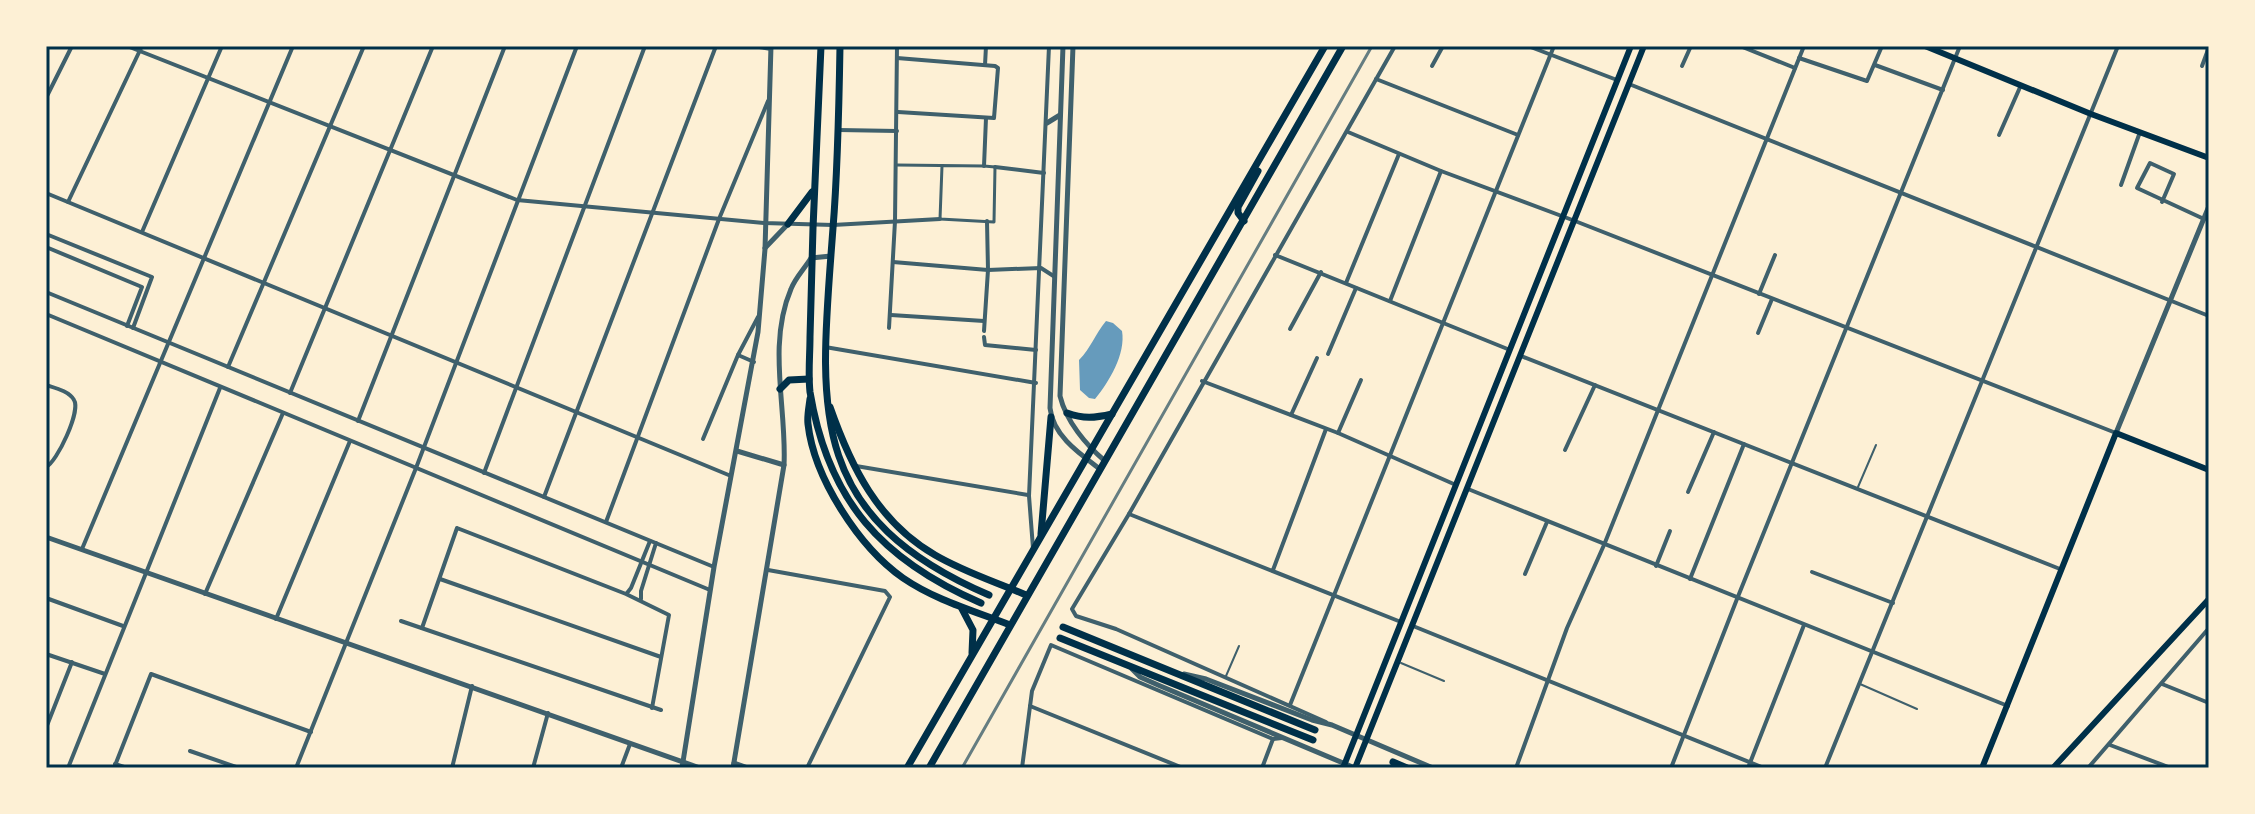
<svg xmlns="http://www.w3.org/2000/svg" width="2255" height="814" font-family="'Varela Round',sans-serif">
<rect width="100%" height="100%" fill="#fdf0d5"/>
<path fill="#669bbc" d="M1106 321 1113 323 1122 331C1126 354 1109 382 1095 399L1089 398 1080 390 1079 360C1091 348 1095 334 1106 321Z"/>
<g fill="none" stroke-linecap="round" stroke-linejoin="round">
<g stroke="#3f606c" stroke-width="2">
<polyline points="1858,487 1876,445"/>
<polyline points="1401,663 1444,681"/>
<polyline points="1226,676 1239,646"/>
<polyline points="1860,684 1917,709"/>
</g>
<polyline stroke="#3f606c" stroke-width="3" points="897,165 984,166 995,167 994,222 940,219 942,166"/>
<g stroke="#3f606c" stroke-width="4">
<polyline points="127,46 517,200 764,223 833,225 940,219"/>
<polyline points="753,46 771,49"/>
<polyline points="1528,46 1617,80"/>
<polyline points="1740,46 1795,68"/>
<polyline points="897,58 995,66 998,68 994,118 898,112"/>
<polyline points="1799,58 1867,81 1882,46"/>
<polyline points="985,65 986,46"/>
<polyline points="1875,65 1943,90"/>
<polyline points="1432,66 1443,46"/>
<polyline points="1682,66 1691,46"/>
<polyline points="2202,66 2209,47"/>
<polyline points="1376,79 1518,135"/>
<polyline points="1629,84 2209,316"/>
<polyline points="46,98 72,46"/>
<polyline points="839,130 897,131"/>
<polyline points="1348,132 1441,171 1575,221 2116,433"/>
<polyline points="1999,135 2021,85"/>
<polyline points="984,166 986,118"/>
<polyline points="995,167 1044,173"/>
<polyline points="2121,185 2140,132"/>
<polyline points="46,193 731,476"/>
<polyline points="68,202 142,46"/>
<polyline points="2162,202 2174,174 2150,163 2137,188 2204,219"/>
<polyline points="142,232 222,46"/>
<polyline points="46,234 152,277 133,328"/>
<polyline points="46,247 142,287 127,326"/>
<polyline points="1275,255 1510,350"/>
<polyline points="893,262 988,270 1041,268 1055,277"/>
<polyline points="1346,283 1399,154"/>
<polyline points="46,292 714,567"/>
<polyline points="1759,294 1775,255"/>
<polyline points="1390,301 1441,171"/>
<polyline points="46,314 710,590"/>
<polyline points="891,315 984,321"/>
<polyline points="889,328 895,221 897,46"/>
<polyline points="1290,329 1321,272"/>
<polyline points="984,331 988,270 987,221"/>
<polyline points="1758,333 1772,299"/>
<polyline points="984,337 985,345 1036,350"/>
<polyline points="825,347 1036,383"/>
<polyline points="1328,354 1356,288"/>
<polyline points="738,355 754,362"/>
<polyline points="1521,356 2060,569"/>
<polyline points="228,367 364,46"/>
<polyline points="1202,381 1338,433 1456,485"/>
<path d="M46 385C55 388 69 391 74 400 81 411 57 462 46 467"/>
<polyline points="290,393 433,46"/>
<polyline points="1291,415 1317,358"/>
<polyline points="358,421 505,46"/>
<polyline points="1338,433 1361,380"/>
<polyline points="703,439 738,355 758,317"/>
<polyline points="1565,450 1595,385"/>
<polyline points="856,466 1028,495"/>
<polyline points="484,473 645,46"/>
<polyline points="1468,489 2008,706"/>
<polyline points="1688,492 1714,432"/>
<polyline points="544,497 716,46"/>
<polyline points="1129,514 1401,622"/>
<polyline points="606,522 719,219 768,101"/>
<polyline points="1033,548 1029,496 1049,46"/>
<polyline points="82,549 293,46"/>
<polyline points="1656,566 1670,531"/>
<polyline points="768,570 885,591 890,597 807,768"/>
<polyline points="1273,570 1326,429"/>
<polyline points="1812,572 1893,603"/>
<polyline points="1525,574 1547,522"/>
<polyline points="440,579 661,657"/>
<polyline points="1690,579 1744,444"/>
<polyline points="627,593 631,588 650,541"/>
<polyline points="205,594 283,413"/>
<polyline points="46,598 123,626"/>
<polyline points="641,599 641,591 656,543"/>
<polyline points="276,619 350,441"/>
<polyline points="401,621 661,710"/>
<polyline points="1413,626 1764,768"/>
<polyline points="422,628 457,528 626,594 669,615 652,708"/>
<polyline points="46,654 105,674"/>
<polyline points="2162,684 2209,703"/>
<polyline points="1290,705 1554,46"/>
<polyline points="1030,706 1183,768"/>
<polyline points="1326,722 1116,629 1076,616 1072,609 1129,514 1395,46"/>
<polyline points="46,728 72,662"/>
<polyline points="2110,745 2171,768"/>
<polyline points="190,751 239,768"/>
<polyline points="115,764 127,768"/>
<polyline points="68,768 220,388"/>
<polyline points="114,768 151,674 311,732"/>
<polyline points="296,768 416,468 577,46"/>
<polyline points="452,768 472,686"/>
<polyline points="533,768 548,713"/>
<polyline points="621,768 630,744"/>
<polyline points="1022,768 1032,691 1051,645 1273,739 1282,738"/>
<polyline points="1262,768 1273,739"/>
<polyline points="1516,768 1567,628 1604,545 1804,46"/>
<polyline points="1671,768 1737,599 1960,46"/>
<polyline points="1748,768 1804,625"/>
<polyline points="1825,768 2118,46"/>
<polyline points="2088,768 2209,628"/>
</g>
<g stroke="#3f606c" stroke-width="5">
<path d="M1063 46 1050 408C1053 436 1080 454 1100 469"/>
<path d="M1073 46 1060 396C1066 421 1086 445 1105 461"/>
<polyline points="1047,123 1060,115"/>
<polyline points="765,248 788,224"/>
<polyline points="2116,433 2209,206"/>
<polyline points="737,451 784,465"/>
<polyline points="46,537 700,768"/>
<polyline points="1132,669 1140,677 1158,685 1355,768"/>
<polyline points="1184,674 1206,679 1312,720 1332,725 1433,768"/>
<polyline points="734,763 748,768"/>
<polyline points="682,768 714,567 758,332 765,249 771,46"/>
<path d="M733 768 784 465C787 409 767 345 791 289 795 278 805 268 811 258L831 256"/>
</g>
<g stroke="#003049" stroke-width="6">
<polyline points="1925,46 2091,114 2209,158"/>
<polyline points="1343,768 1631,46"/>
<polyline points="1355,768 1644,46"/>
<polyline points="1982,768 2116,433 2209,470"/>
<polyline points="2053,768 2209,599"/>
</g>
<g stroke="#003049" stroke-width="7">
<path d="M821 46C818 107 816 167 813 228 812 265 811 301 810 337 810 355 808 374 810 392 828 501 882 560 981 603"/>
<path d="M840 46C839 107 838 167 833 228 820 404 802 514 989 595"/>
<polyline points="1244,221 1238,213 1238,207 1258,171"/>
<polyline points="788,224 812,192"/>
<polyline points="780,389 789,380 809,379"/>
<path d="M810 399C809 407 807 416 808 424 814 478 859 547 903 578 935 600 974 611 1010 625"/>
<path d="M830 407C851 467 878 522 935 555 964 572 996 582 1026 595"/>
<path d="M1067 413C1083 419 1095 418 1112 414"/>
<polyline points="1041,534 1051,417"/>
<polyline points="962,609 973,630 972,653"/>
<polyline points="1063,627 1315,730"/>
<polyline points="1060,638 1313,740"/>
<polyline points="1393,762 1407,768"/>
<polyline points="907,768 1325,46"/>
<polyline points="929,768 1343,46"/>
</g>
<polyline stroke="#657d81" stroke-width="3" points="962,768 1372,46"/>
</g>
<rect width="2255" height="814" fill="none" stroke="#fdf0d5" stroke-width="96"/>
<rect x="48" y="48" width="2159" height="718" fill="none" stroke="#003049" stroke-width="3"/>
</svg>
